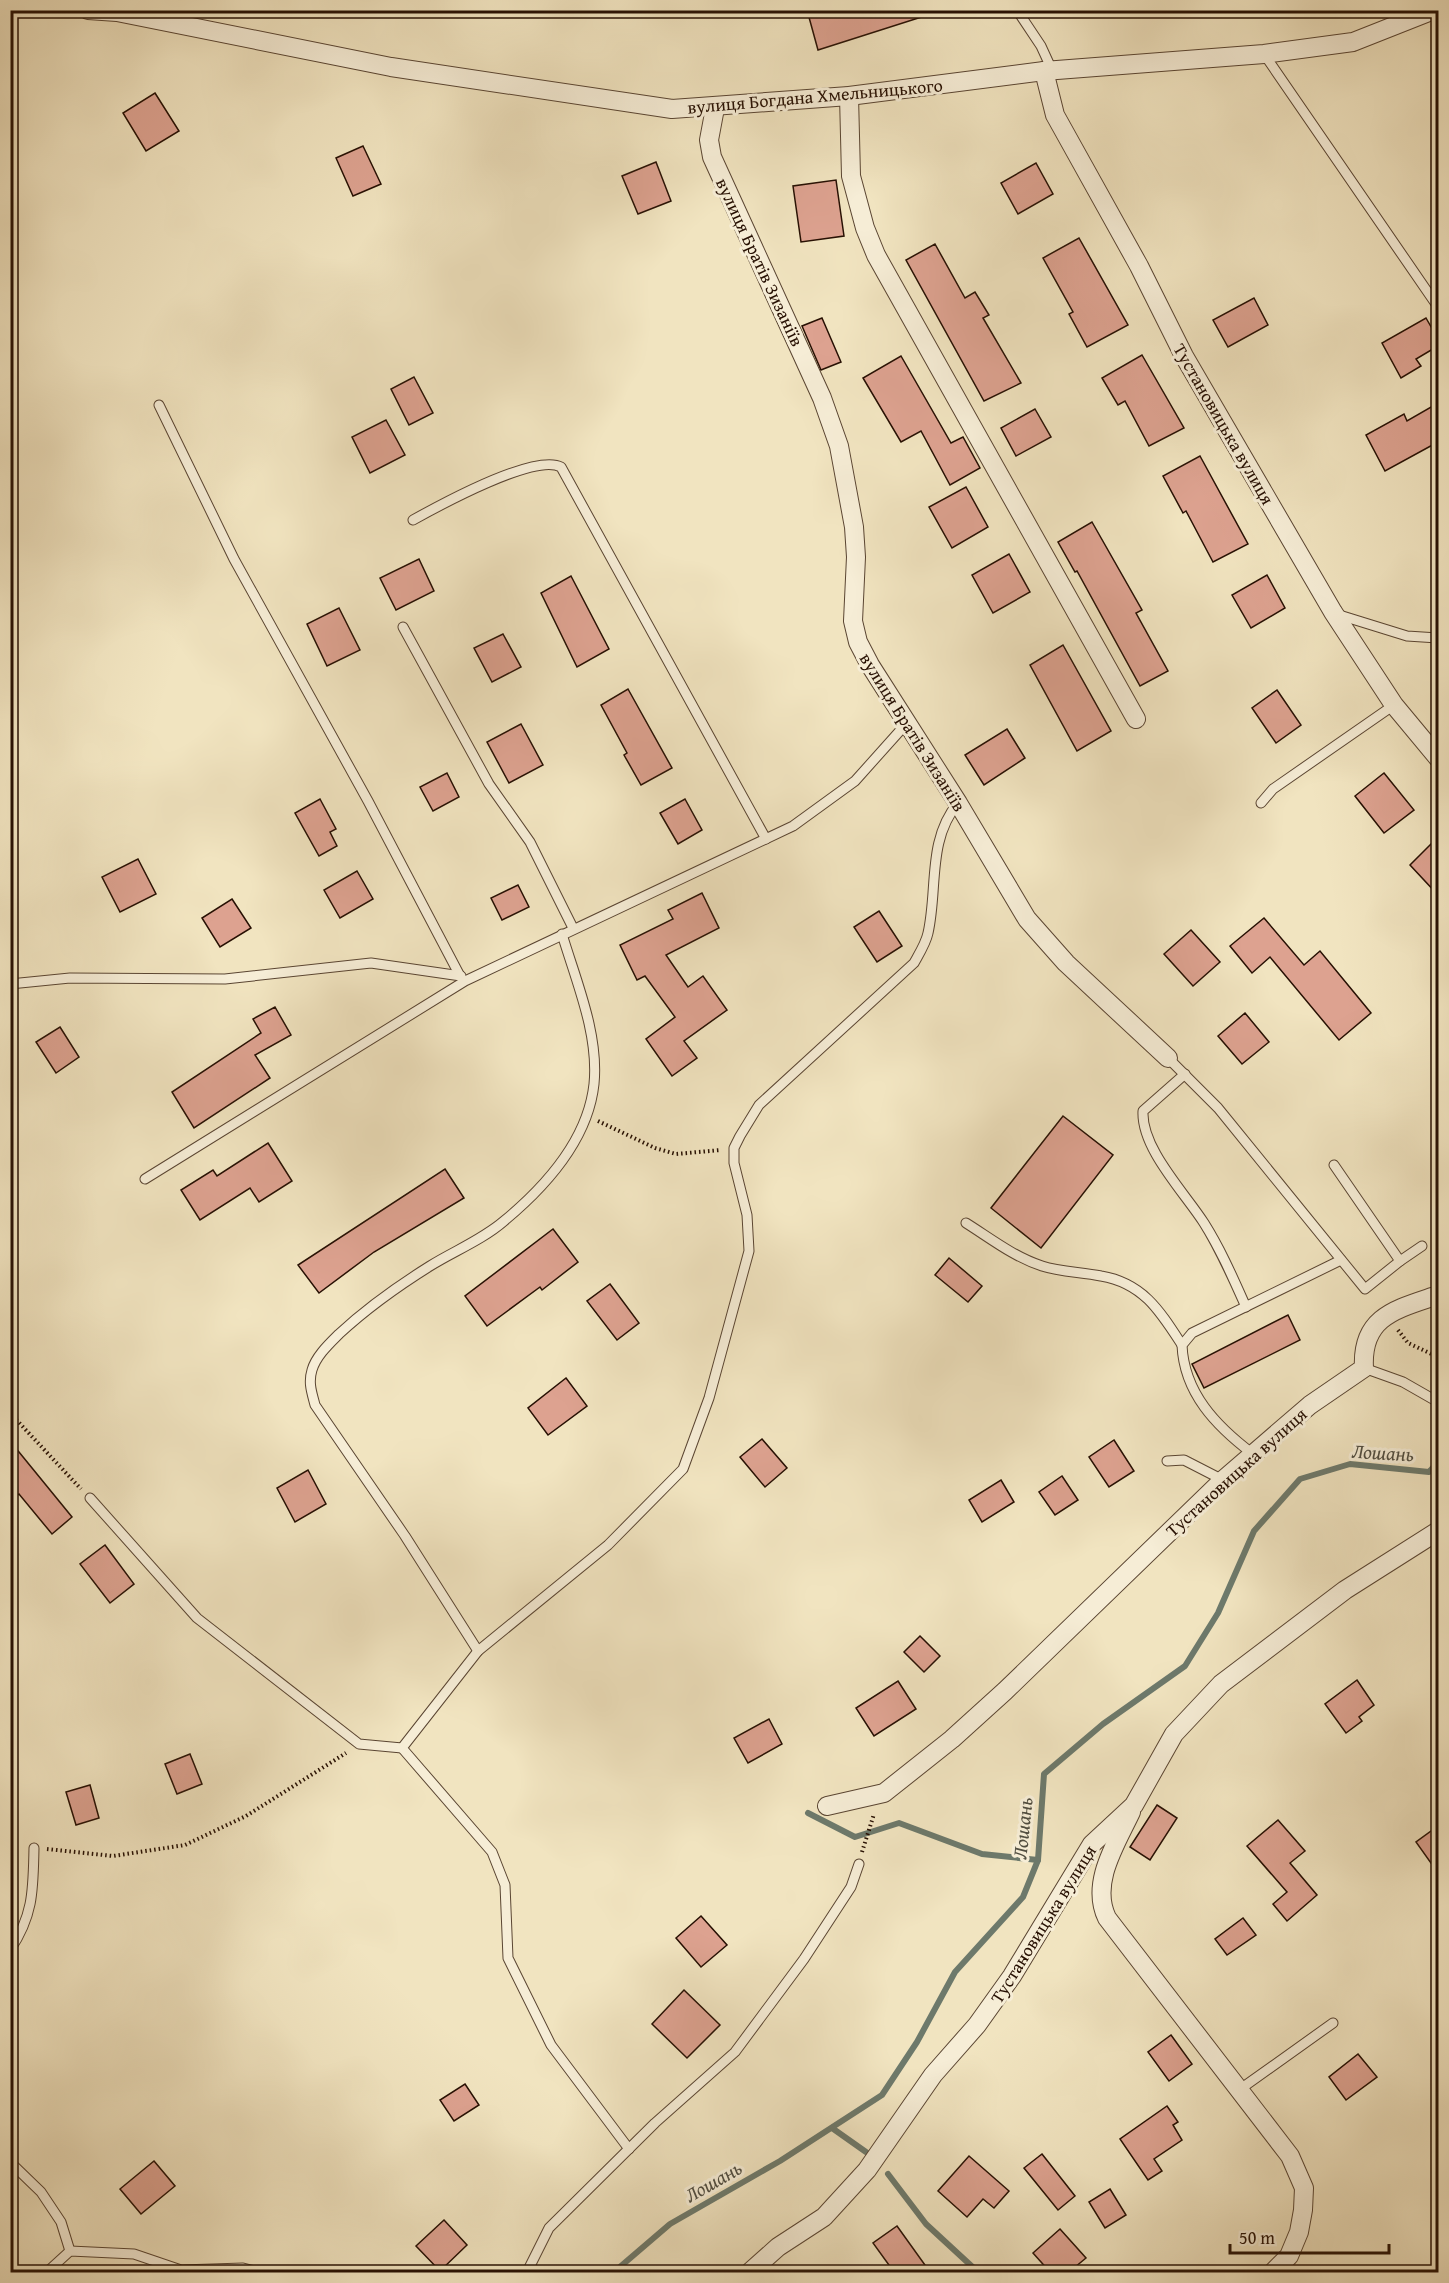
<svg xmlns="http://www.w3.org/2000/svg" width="1449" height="2283" font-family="'Gentium Book Plus',serif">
<rect width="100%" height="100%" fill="#f1e4c0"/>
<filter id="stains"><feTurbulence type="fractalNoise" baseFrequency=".00333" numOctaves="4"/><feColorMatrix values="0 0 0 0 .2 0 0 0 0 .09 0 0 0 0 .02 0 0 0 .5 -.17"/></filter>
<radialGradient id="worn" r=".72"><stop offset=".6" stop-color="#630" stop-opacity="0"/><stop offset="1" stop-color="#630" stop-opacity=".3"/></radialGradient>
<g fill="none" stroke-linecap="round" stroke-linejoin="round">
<g stroke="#6d796b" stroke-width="6">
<polyline points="808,1813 855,1837 899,1823 982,1854 1038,1860"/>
<polyline points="832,2128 866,2152"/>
<polyline points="888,2174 926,2224 978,2272"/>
<polyline points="614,2272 670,2224 780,2161 882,2095 917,2042 955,1972 1023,1897 1038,1860 1044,1774 1103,1724 1185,1666 1218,1613 1254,1531 1300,1479 1350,1464 1429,1472 1438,1462"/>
</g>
</g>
<g fill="#dda290" stroke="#271003" stroke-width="1.5">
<polygon points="807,10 930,10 931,14 818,50"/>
<polygon points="155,93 179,131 146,151 123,113"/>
<polygon points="363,146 381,184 353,196 336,158"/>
<polygon points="656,162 671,201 638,214 622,176"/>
<polygon points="1036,163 1053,194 1018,214 1001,183"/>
<polygon points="836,180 844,236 801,242 793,186"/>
<polygon points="1079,238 1128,325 1087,347 1069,314 1073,312 1043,258"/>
<polygon points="935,244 965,298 975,292 989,315 983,318 1021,383 984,401 906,260"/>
<polygon points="1254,298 1268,325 1228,347 1213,320"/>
<polygon points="822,318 841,362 821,370 802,326"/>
<polygon points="1426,318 1438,339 1438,346 1416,359 1421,366 1401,378 1382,343"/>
<polygon points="1142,355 1184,428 1149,446 1125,401 1118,405 1102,378"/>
<polygon points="901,356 951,443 963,437 980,468 950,485 921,431 901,442 863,378"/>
<polygon points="414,377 433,413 409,425 391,389"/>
<polygon points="1438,403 1438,442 1385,471 1366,435 1404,414 1407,421"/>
<polygon points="1035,409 1051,437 1016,456 1001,428"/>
<polygon points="386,420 405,455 370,473 352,437"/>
<polygon points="1200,456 1248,544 1213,562 1186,511 1183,513 1163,476"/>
<polygon points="966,487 988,527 952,548 929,507"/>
<polygon points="1092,522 1142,610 1136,613 1168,671 1140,686 1077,571 1075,572 1058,542"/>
<polygon points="1009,554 1030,592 993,613 972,575"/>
<polygon points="419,559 434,591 396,610 380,578"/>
<polygon points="1267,575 1285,608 1251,628 1232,595"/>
<polygon points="571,576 609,649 577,667 541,593"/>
<polygon points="339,608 360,650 327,666 307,624"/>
<polygon points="503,634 521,667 492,682 474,648"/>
<polygon points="1063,645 1111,731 1077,751 1030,665"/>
<polygon points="628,689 672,768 641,785 624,755 627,753 601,705"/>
<polygon points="1277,690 1301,725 1276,743 1252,708"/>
<polygon points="521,724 543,765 509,783 487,742"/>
<polygon points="1007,729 1025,758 984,785 965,755"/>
<polygon points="447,773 459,797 433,811 420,787"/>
<polygon points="1384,773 1414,810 1384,833 1355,796"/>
<polygon points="320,799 336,829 330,832 337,846 319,856 295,813"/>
<polygon points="685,799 702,830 678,844 660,813"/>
<polygon points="1438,837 1438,895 1410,865"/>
<polygon points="138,859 156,894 120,912 102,877"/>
<polygon points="357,871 373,899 340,918 324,890"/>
<polygon points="518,885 529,907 502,920 491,898"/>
<polygon points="702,893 719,928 666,955 688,987 703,976 727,1010 684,1041 697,1058 672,1076 646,1039 675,1017 645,976 637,980 620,945 673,919 668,910"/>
<polygon points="232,899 251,928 220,947 202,918"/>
<polygon points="879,911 902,946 877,962 854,927"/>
<polygon points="1264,918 1304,965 1320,951 1371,1013 1339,1040 1270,957 1252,973 1230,946"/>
<polygon points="1191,930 1220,962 1193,986 1164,954"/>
<polygon points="275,1007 291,1035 255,1055 270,1078 194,1128 172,1092 261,1033 253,1019"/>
<polygon points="1245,1013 1269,1042 1242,1064 1218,1036"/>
<polygon points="60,1027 79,1057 56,1073 36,1042"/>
<polygon points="1063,1116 1113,1155 1041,1248 991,1208"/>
<polygon points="268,1143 292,1181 259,1202 250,1188 200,1220 181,1190 213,1170 217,1176"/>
<polygon points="445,1169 464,1198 374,1252 319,1293 298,1265"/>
<polygon points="553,1229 578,1262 542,1290 540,1287 487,1326 465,1296"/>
<polygon points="949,1258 982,1286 968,1302 935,1275"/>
<polygon points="610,1284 639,1323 617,1340 587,1301"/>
<polygon points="1288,1315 1300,1340 1204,1388 1192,1364"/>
<polygon points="566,1378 587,1406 548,1435 528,1408"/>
<polygon points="762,1439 787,1468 765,1487 740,1457"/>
<polygon points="1114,1440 1134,1471 1109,1487 1089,1457"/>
<polygon points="10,1441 72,1517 52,1534 19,1494 10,1501"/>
<polygon points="308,1470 326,1504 295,1522 277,1488"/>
<polygon points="1062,1476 1078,1500 1055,1515 1039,1492"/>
<polygon points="1001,1480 1014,1502 982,1522 969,1500"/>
<polygon points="105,1545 134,1584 110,1603 80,1564"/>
<polygon points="920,1636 940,1656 924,1672 904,1652"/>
<polygon points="1357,1680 1374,1705 1359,1717 1362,1721 1346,1733 1325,1704"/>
<polygon points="898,1681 916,1709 874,1736 856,1708"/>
<polygon points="769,1719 782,1744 748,1763 734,1738"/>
<polygon points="190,1754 202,1784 177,1794 165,1764"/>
<polygon points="90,1785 99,1818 76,1825 66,1792"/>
<polygon points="1157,1805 1177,1818 1150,1860 1130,1847"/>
<polygon points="1278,1820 1305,1851 1290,1863 1317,1895 1287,1921 1273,1904 1287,1892 1247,1846"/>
<polygon points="1438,1826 1438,1873 1416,1842"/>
<polygon points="701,1916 727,1945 701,1967 676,1938"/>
<polygon points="1243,1918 1256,1935 1227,1955 1215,1939"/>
<polygon points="684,1990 720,2025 687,2058 652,2024"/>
<polygon points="1171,2035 1192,2064 1169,2081 1148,2052"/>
<polygon points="1358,2054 1377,2077 1346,2100 1329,2077"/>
<polygon points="465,2084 479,2105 454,2121 440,2100"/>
<polygon points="1167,2106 1178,2122 1173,2125 1182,2140 1154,2159 1162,2171 1148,2180 1120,2139"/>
<polygon points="1042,2154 1075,2196 1058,2210 1024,2168"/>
<polygon points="969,2156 1009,2191 994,2208 983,2199 967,2217 938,2191"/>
<polygon points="154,2161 175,2186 141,2214 120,2189"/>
<polygon points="1110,2189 1126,2215 1105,2228 1089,2202"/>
<polygon points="444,2220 467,2245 440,2271 416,2246"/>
<polygon points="897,2226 930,2272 894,2272 873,2243"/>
<polygon points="1060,2229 1086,2258 1069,2272 1050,2272 1033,2253"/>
</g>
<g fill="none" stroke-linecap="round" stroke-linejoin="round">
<defs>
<g id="service">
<polyline points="1017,10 1041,46 1052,70"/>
<polyline points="1264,54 1438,307"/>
<polyline points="159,405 234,559 368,801 459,974"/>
<path d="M413 520C440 505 535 453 561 467L766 839"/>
<polyline points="1336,614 1407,636 1438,638"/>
<polyline points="403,627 489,784 530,842 573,928"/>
<polyline points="1261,803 1273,789 1394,705"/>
<polyline points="10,984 70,978 225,979 371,963 461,976"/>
<polyline points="1168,1058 1218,1108 1365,1289 1400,1261 1334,1165"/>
<path d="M1185 1074 1143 1111C1141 1148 1184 1192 1204 1223 1221 1250 1233 1278 1246 1307"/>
<polyline points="145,1179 465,981 793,826 855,781 906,724"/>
<path d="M966 1223C990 1238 1014 1257 1042 1266 1060 1272 1082 1272 1101 1276 1143 1283 1160 1311 1182 1345"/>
<polyline points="1400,1261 1422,1246"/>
<polyline points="1364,1368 1403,1382 1438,1402"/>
<path d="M1253 1454C1216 1426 1184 1393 1182 1345L1192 1333 1341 1260"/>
<polyline points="1167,1461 1184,1460 1223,1480"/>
<polyline points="90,1498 197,1618 359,1744 402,1748"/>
<path d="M478 1651 405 1536 315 1405C312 1393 308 1383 312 1370 316 1356 329 1344 339 1334 367 1308 398 1286 430 1266 454 1251 482 1240 504 1221 545 1187 588 1140 594 1084 599 1034 576 981 562 934"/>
<path d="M10 1950C34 1915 33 1888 34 1848"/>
<polyline points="1239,2090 1333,2023"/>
<path d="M629 2149 551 2045 508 1958 505 1885 492 1852 402 1748 478 1651 608 1545 683 1469 709 1398 749 1251 747 1215 734 1163V1148L740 1136 759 1105 914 963C919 954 926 943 928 933 938 889 927 840 958 803"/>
<polyline points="10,2162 41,2192 61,2222 70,2251"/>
<polyline points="47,2272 70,2251 134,2254 181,2270 243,2268 258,2272"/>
<polyline points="527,2272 549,2228 655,2123 735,2052 804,1959 851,1887 859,1864"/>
</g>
<g id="minor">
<polyline points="88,10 117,12 391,67 672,109 849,96 1044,71 1264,54 1353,42 1434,10"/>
<polyline points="1044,71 1055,115 1139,266 1184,356 1333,612 1394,705 1438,758"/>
<polyline points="849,96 851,176 865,228 876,255 1136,719"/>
<polyline points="715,108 709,140 712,157 822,398 839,446 854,527 856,557 853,621 858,642 870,665 958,803 1027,919 1066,963 1168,1058"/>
<path d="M827 1806 884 1793 952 1739 1005 1691 1223 1480 1310 1405 1364 1368C1361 1316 1397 1309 1438 1295"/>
<path d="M1131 1812C1116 1844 1090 1883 1107 1918L1290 2156 1304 2188 1303 2210 1299 2232 1289 2256 1273 2272"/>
<polyline points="750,2272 778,2247 824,2217 867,2170 933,2075 977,2025 1012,1976 1092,1844 1134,1805 1174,1734 1221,1684 1345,1590 1438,1531"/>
</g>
</defs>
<use href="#service" stroke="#5a4532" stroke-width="11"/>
<use href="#minor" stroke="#5a4532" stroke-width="20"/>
<g stroke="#271003" stroke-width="4" stroke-dasharray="1.5 3" stroke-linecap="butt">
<polyline points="598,1121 655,1148 676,1154 721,1150"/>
<polyline points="1398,1330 1408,1343 1438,1357"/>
<polyline points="10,1413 81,1489"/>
<polyline points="47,1849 113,1856 185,1845 246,1816 346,1753"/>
<polyline points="862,1852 874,1814"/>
</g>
<use href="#service" stroke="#f6edd6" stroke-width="9"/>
<use href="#minor" stroke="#f6edd6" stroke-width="18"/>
</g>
<g text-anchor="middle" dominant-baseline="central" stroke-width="6" stroke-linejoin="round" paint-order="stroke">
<g font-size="18" fill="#271003" stroke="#f6edd6">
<text transform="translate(815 96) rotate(-5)">вулиця Богдана Хмельницького</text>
<text transform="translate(760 262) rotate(65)">вулиця Братів Зизаніїв</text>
<text transform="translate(1224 424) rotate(60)">Тустановицька вулиця</text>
<text transform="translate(913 732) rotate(58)">вулиця Братів Зизаніїв</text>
<text transform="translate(1236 1472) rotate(-42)">Тустановицька вулиця</text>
<text transform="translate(1043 1924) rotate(-58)">Тустановицька вулиця</text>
</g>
<g font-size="20" font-style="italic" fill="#504d40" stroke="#f6edd6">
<text transform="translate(1383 1452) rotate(3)">Лошань</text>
<text transform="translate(1022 1828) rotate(-84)">Лошань</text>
<text transform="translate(713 2181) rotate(-30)">Лошань</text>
</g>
</g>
<rect width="1449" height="2283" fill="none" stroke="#f1e4c0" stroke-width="36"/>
<rect x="12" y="12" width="1425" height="2259" fill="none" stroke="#271003" stroke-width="3"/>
<rect x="18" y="18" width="1413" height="2247" fill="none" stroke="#271003" stroke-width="1.5"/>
<path d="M1230 2244v9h159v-9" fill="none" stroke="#271003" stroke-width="3"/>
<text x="1239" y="2244" font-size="18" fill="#271003" stroke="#f6edd6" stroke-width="4.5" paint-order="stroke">50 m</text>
<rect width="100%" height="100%" filter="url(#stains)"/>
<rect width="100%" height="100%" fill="url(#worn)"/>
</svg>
